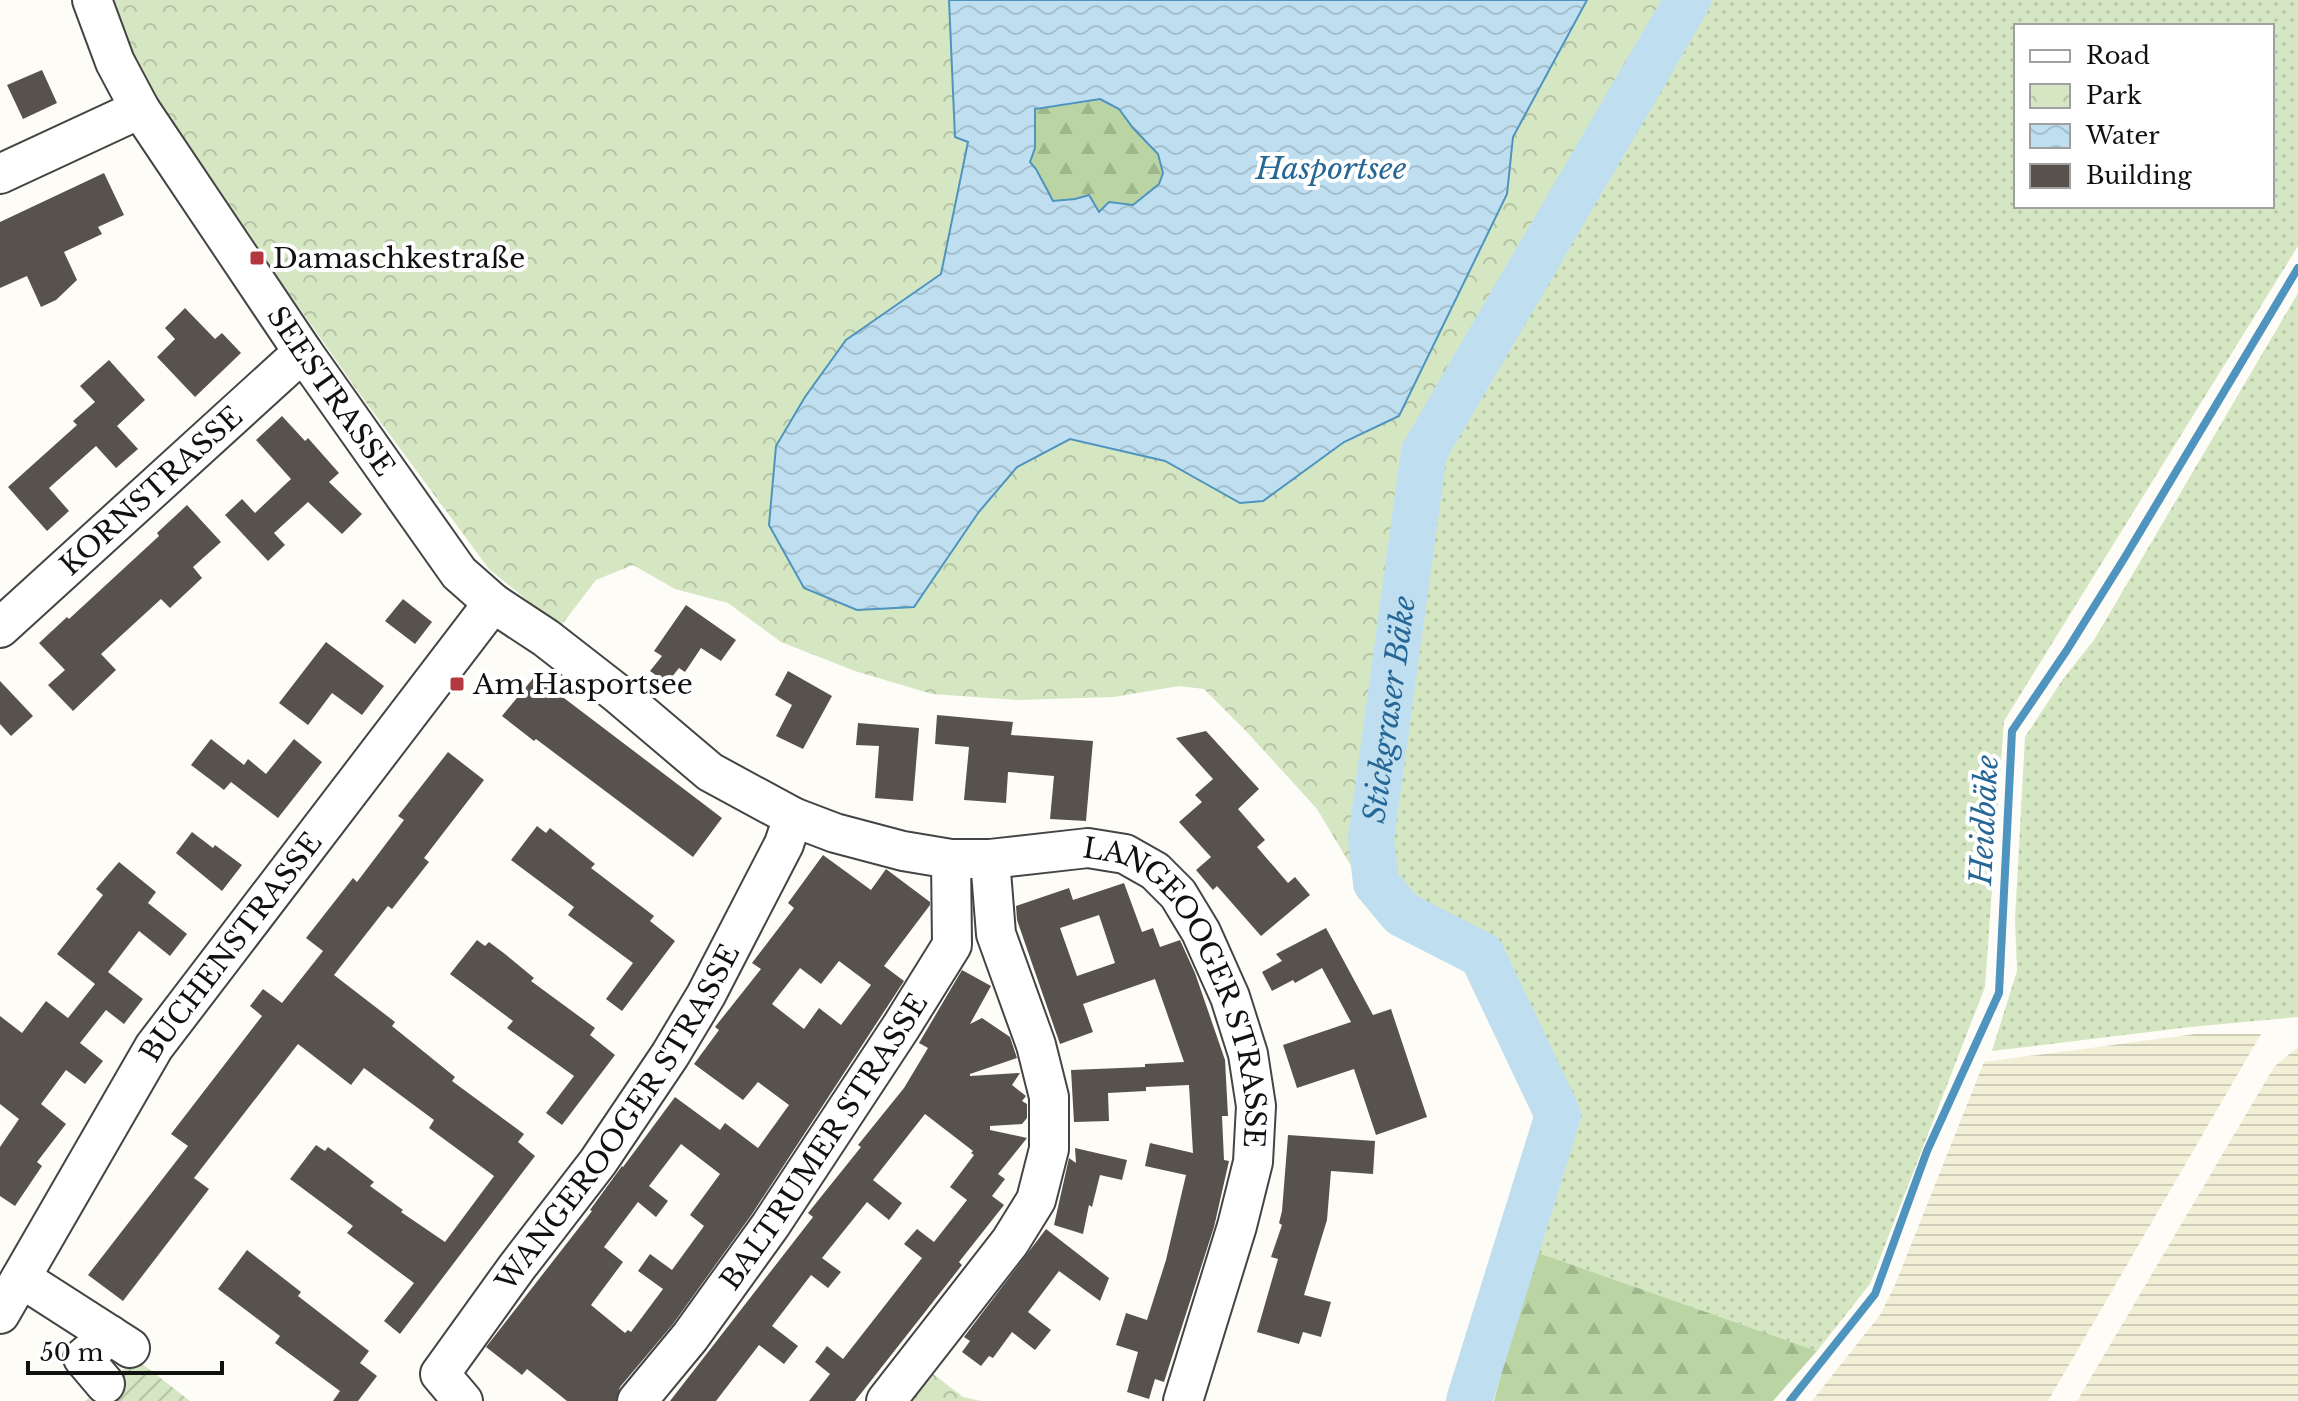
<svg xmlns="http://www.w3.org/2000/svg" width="2298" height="1401" font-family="'Libre Baskerville',serif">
<defs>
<pattern id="farmland-rules" width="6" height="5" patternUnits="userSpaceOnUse" patternTransform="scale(2)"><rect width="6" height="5" fill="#f2efd7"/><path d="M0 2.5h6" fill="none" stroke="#ceccb8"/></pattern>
<pattern id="grass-dots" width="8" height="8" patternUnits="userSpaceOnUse" patternTransform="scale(2)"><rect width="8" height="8" fill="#d5e6c2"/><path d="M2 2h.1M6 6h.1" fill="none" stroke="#b6c4a6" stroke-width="1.8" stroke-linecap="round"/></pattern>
<pattern id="forest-firs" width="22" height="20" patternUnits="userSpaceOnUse" patternTransform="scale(2)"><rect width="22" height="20" fill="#bad5a3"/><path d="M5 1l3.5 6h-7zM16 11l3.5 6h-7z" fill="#9fb68b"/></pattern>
<pattern id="park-crowns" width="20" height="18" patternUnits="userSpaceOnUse" patternTransform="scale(2)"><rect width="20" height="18" fill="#d5e6c2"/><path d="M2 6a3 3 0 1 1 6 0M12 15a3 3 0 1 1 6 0" fill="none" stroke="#b6c4a6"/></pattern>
<pattern id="garden-furrows" width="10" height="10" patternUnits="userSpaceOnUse" patternTransform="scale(2)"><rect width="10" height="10" fill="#d5e6c2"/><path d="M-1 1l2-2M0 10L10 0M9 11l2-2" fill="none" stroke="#b6c4a6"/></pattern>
<pattern id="water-waves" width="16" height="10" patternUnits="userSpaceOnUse" patternTransform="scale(2)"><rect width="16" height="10" fill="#bfdff0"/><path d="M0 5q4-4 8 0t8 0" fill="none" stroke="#a3becd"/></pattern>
</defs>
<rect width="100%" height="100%" fill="#fefcf6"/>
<g fill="url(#farmland-rules)">
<polygon points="2195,1034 2261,1034 2048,1401 1812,1401 1880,1315 1895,1285 1984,1062"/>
<polygon points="2298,1047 2298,1401 2077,1401 2274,1067"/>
</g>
<g fill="url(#grass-dots)" fill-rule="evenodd">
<path d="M1709 0H2298V246L2004 721 1985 987 1870 1284 1817 1351 1533 1251 1566 1115 1497 955 1401 894 1380 854 1432 463ZM2016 26H2272V206H2016Z"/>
<polygon points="2298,293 2298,1017 2190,1027 1992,1051 2017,971 2015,920 2025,737 2063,679 2094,640"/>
</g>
<g fill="url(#forest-firs)">
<polygon points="1100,99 1119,109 1133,128 1158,154 1163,173 1159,184 1133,205 1109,202 1099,212 1089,195 1075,199 1053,201 1036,169 1030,162 1035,148 1035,109"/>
<polygon points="1533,1251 1817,1351 1773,1401 1494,1401"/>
</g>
<g fill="url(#park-crowns)">
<polygon points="103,0 949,0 955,137 968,141 941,274 846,340 804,587 857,610 914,607 978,513 1017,467 1070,439 1165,461 1240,503 1263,501 1344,442 1399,416 1507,194 1513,137 1587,0 1669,0 1631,55 1408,448 1364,810 1366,857 1353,869 1317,809 1246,731 1204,689 1179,686 1114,697 1018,700 932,694 855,671 781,642 728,603 675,589 633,565 596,580 560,627 489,569 359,393 164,115"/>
<polygon points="932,1373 963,1397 981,1401 909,1401"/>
</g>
<polygon fill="url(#garden-furrows)" points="136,1359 190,1401 85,1401"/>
<path fill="url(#water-waves)" stroke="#4e94bf" stroke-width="2" fill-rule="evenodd" d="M949 0H1587L1513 137 1507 194 1399 416 1344 442 1263 501 1240 503 1165 461 1070 439 1017 467 978 513 914 607 857 610 804 588 769 525 776 446 805 397 846 340 941 274 968 142 955 137ZM1100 99 1119 109 1133 128 1158 154 1163 173 1159 184 1133 205 1109 202 1099 212 1089 195 1075 199 1053 201 1036 169 1030 162 1035 148V109Z"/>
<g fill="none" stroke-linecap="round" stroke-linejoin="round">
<polyline stroke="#4e94bf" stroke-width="8" points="1790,1401 1875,1294 1927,1151 1999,993 2012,731 2067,650 2125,557 2298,268"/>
<path stroke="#bfdff0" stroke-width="46" id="s1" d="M1469 1401 1558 1115 1482 955 1402 914 1376 883 1371 839 1424 452 1688 0"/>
</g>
<g fill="#58524e" fill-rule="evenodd">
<polygon points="42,70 57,103 23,119 7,85"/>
<polygon points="104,173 124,215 98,227 102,234 64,252 77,280 56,300 41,307 27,276 0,288 0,222"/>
<polygon points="185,308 215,339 222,333 241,353 195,397 157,357 175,339 165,328"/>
<polygon points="109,360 145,400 117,426 138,449 116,468 96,446 49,488 69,511 47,531 8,487 77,425 73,421 95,402 80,386"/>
<polygon points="282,416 305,441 308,438 339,473 329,482 362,514 342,534 308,502 274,533 285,545 268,561 225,515 242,499 255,513 291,479 256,440"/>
<polygon points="187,505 221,542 193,567 202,578 170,608 161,599 101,654 116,670 73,711 48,685 65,670 39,643 67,617 69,619 159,536 157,533"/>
<polygon points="403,599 432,622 415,644 385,621"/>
<polygon points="686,605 736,640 721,661 701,648 685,672 679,668 667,683 650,671 662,656 654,651"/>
<polygon points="326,642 384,686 362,715 332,693 308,725 279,703"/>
<polygon points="788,671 832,696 803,749 776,736 792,705 775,695"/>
<polygon points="535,676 722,818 693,857 536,739 534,741 502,716"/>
<polygon points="0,681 33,716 11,736 0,724"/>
<polygon points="937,715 1013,722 1011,735 1093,741 1086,821 1050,819 1054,776 1008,772 1006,803 964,800 969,747 935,744"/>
<polygon points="858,723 919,728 913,801 875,798 879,746 856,745"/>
<polygon points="1206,731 1259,789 1238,809 1265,840 1257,847 1288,883 1295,877 1310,895 1261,936 1217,886 1213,890 1196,870 1211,857 1179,822 1202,802 1195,795 1213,779 1176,738"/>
<polygon points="211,739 244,765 248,759 266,774 294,739 322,762 278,818 231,782 224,790 191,765"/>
<polygon points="448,752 484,780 424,858 429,862 392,909 388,906 334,975 395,1022 392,1026 455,1077 452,1081 524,1134 518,1142 535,1156 400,1334 384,1321 414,1283 347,1233 353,1226 290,1179 316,1145 325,1151 328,1147 374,1182 370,1186 403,1210 401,1212 445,1242 494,1176 429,1128 434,1120 364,1068 351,1085 298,1044 194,1178 209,1189 123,1301 88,1275 188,1146 171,1134 262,1016 250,1006 263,989 282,1003 323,951 306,938 353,878 357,882 404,820 398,816"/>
<polygon points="537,826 546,833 550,828 595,864 591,868 654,916 650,921 675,941 622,1011 606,999 633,963 568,915 574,907 511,860"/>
<polygon points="192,832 213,848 215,845 242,865 222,891 176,853"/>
<path d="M823 855 871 890 886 869 930 902V905L884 966 904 981 752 1214 673 1324 620 1387 616 1401H567L527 1369 522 1375 486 1347 592 1211 590 1210 622 1166 623 1167 675 1097 720 1130 725 1123 758 1148 789 1105 758 1082 743 1100 694 1064 719 1030 715 1027 761 969 752 963 794 908 788 903ZM839 961 871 985 841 1025 819 1008 804 1029 772 1004 800 968 821 984ZM681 1144 720 1174 690 1215 704 1226 672 1270 650 1254 638 1271 663 1289 631 1332 628 1330 625 1333 591 1305 623 1262 604 1247 638 1202 656 1217 668 1201 649 1186Z"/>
<polygon points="119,862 156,892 148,903 187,934 170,956 139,931 108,972 143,999 124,1024 106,1010 80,1043 103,1061 85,1084 66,1070 41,1104 66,1124 37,1162 42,1166 15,1206 0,1196 0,1147 19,1119 0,1104 0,1016 22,1033 46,1001 68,1018 95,984 57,954 103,895 96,889"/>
<path d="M1124 883 1142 932 1153 928 1160 947 1180 940 1195 973 1225 1060 1228 1116H1222L1224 1160 1229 1161 1214 1227 1164 1382 1155 1379 1149 1399 1127 1392 1138 1352 1116 1345 1126 1313 1147 1320 1166 1260 1186 1175 1145 1166 1150 1143 1193 1153 1189 1085 1146 1087V1091L1108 1093 1109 1121 1074 1122 1071 1070 1145 1067V1064L1184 1062 1155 979 1083 1004 1093 1032 1060 1044 1017 920 1016 906 1069 888 1073 900ZM1099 915 1115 963 1077 976 1060 928Z"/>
<polygon points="1326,928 1373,1015 1391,1009 1427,1117 1376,1135 1354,1069 1297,1088 1283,1045 1351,1022 1322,968 1295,983 1293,980 1272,991 1262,972 1282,961 1276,954"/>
<polygon points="477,940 485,946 489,942 505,954 534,978 531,981 595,1028 590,1035 615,1055 562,1125 546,1113 574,1076 507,1028 513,1021 450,974"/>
<polygon points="962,970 991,986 970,1024 982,1018 1010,1037 1017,1058 970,1074 970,1076 1020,1073 1012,1085 1026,1096 1022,1101 1027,1104 1027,1118 1022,1124 990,1126 990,1130 1027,1138 998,1174 1005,1179 992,1196 1004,1205 959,1262 962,1265 855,1401 809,1401 830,1374 815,1362 827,1346 843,1359 922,1258 904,1244 917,1229 934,1242 967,1200 950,1187 974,1155 971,1153 973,1151 925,1114 873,1180 902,1203 889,1220 867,1202 822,1258 841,1272 828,1288 811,1275 772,1326 798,1346 784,1364 759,1345 716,1401 670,1401 813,1217 808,1213 861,1147 858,1145 904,1088 928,1048 919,1043"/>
<polygon points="1288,1135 1375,1141 1373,1174 1331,1171 1327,1220 1304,1295 1331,1302 1321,1337 1303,1332 1299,1344 1257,1332 1278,1259 1271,1257 1282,1225 1279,1223 1282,1211"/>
<polygon points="1075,1148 1127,1160 1122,1180 1100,1175 1092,1207 1089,1205 1083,1234 1054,1225 1069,1158 1076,1163"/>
<polygon points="1046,1229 1109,1278 1100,1301 1059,1271 1028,1312 1051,1330 1035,1350 1012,1332 993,1358 989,1356 981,1366 962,1352 970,1341 964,1337"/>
<polygon points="247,1250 301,1292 298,1296 369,1351 360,1363 377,1376 358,1401 333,1401 340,1391 275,1343 280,1336 218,1289"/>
</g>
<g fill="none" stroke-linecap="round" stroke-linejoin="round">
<defs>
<g id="minor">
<path id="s2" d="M92 0 115 62 140 109 303 352 459 573 493 603 546 638 618 694 710 772 793 817 835 833 903 851 951 859H990L1088 848 1125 854 1155 871 1178 894 1201 932 1230 997 1248 1054 1256 1106 1253 1162 1237 1226 1183 1401"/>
<polyline points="0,174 140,109"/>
<path id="s3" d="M0 628 303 352"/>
<polyline points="21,1278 130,1348"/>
<path id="s4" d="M0 1314 154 1047 493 603"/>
<polyline points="105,1384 83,1358 110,1335"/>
<path id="s5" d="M463 1401 440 1374 517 1267 598 1162 670 1055 706 995 784 844 793 817"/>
<path id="s6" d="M637 1401 690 1337 770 1226 901 1027 952 945 951 859"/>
<polyline points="886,1401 1010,1242 1036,1200 1049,1149 1049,1097 1036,1045 996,934 990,859"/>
</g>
</defs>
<use href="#minor" stroke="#444" stroke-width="42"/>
<use href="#minor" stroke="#fff" stroke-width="38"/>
</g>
<g fill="#b2373f" stroke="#fff" stroke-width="3">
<rect x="249" y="250" width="16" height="16" rx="4"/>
<rect x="449" y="676" width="16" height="16" rx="4"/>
</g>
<g text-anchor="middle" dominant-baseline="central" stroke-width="8" stroke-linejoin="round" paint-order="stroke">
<g font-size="28" fill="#111" stroke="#fff" text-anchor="start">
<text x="273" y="258">Damaschkestraße</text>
<text x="473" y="684">Am Hasportsee</text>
</g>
<g font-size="28" fill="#111" stroke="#fff">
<text stroke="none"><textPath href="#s2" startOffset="460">SEESTRASSE</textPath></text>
<text stroke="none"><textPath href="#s3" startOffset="204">KORNSTRASSE</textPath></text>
<text stroke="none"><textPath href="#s4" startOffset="434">BUCHENSTRASSE</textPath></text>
<text stroke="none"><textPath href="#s2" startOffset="1584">LANGEOOGER STRASSE</textPath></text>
<text stroke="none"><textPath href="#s5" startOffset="348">WANGEROOGER STRASSE</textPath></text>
<text stroke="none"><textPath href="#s6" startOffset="320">BALTRUMER STRASSE</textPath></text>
</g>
<g font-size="30" font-style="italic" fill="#276796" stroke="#fff">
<text x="1331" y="168">Hasportsee</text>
<text stroke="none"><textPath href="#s1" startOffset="782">Stickgraser Bäke</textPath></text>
<text transform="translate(1984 820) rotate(-87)">Heidbäke</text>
</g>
</g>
<rect x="2014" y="24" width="260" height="184" fill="#ffffff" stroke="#a0a0a0" stroke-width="2"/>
<rect x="2030" y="50" width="40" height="12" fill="#ffffff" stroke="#a0a0a0" stroke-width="2"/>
<text x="2086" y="64" font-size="24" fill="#111111">Road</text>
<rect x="2030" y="84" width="40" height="24" fill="url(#park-crowns)" stroke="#a0a0a0" stroke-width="2"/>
<text x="2086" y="104" font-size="24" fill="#111111">Park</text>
<rect x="2030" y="124" width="40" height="24" fill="url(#water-waves)" stroke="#a0a0a0" stroke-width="2"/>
<text x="2086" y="144" font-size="24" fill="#111111">Water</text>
<rect x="2030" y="164" width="40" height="24" fill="#58524e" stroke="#a0a0a0" stroke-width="2"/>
<text x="2086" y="184" font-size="24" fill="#111111">Building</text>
<path d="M28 1361v12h194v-12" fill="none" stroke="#111111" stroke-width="4"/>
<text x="40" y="1361" font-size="24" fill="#111111" stroke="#ffffff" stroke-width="6" paint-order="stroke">50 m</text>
</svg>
